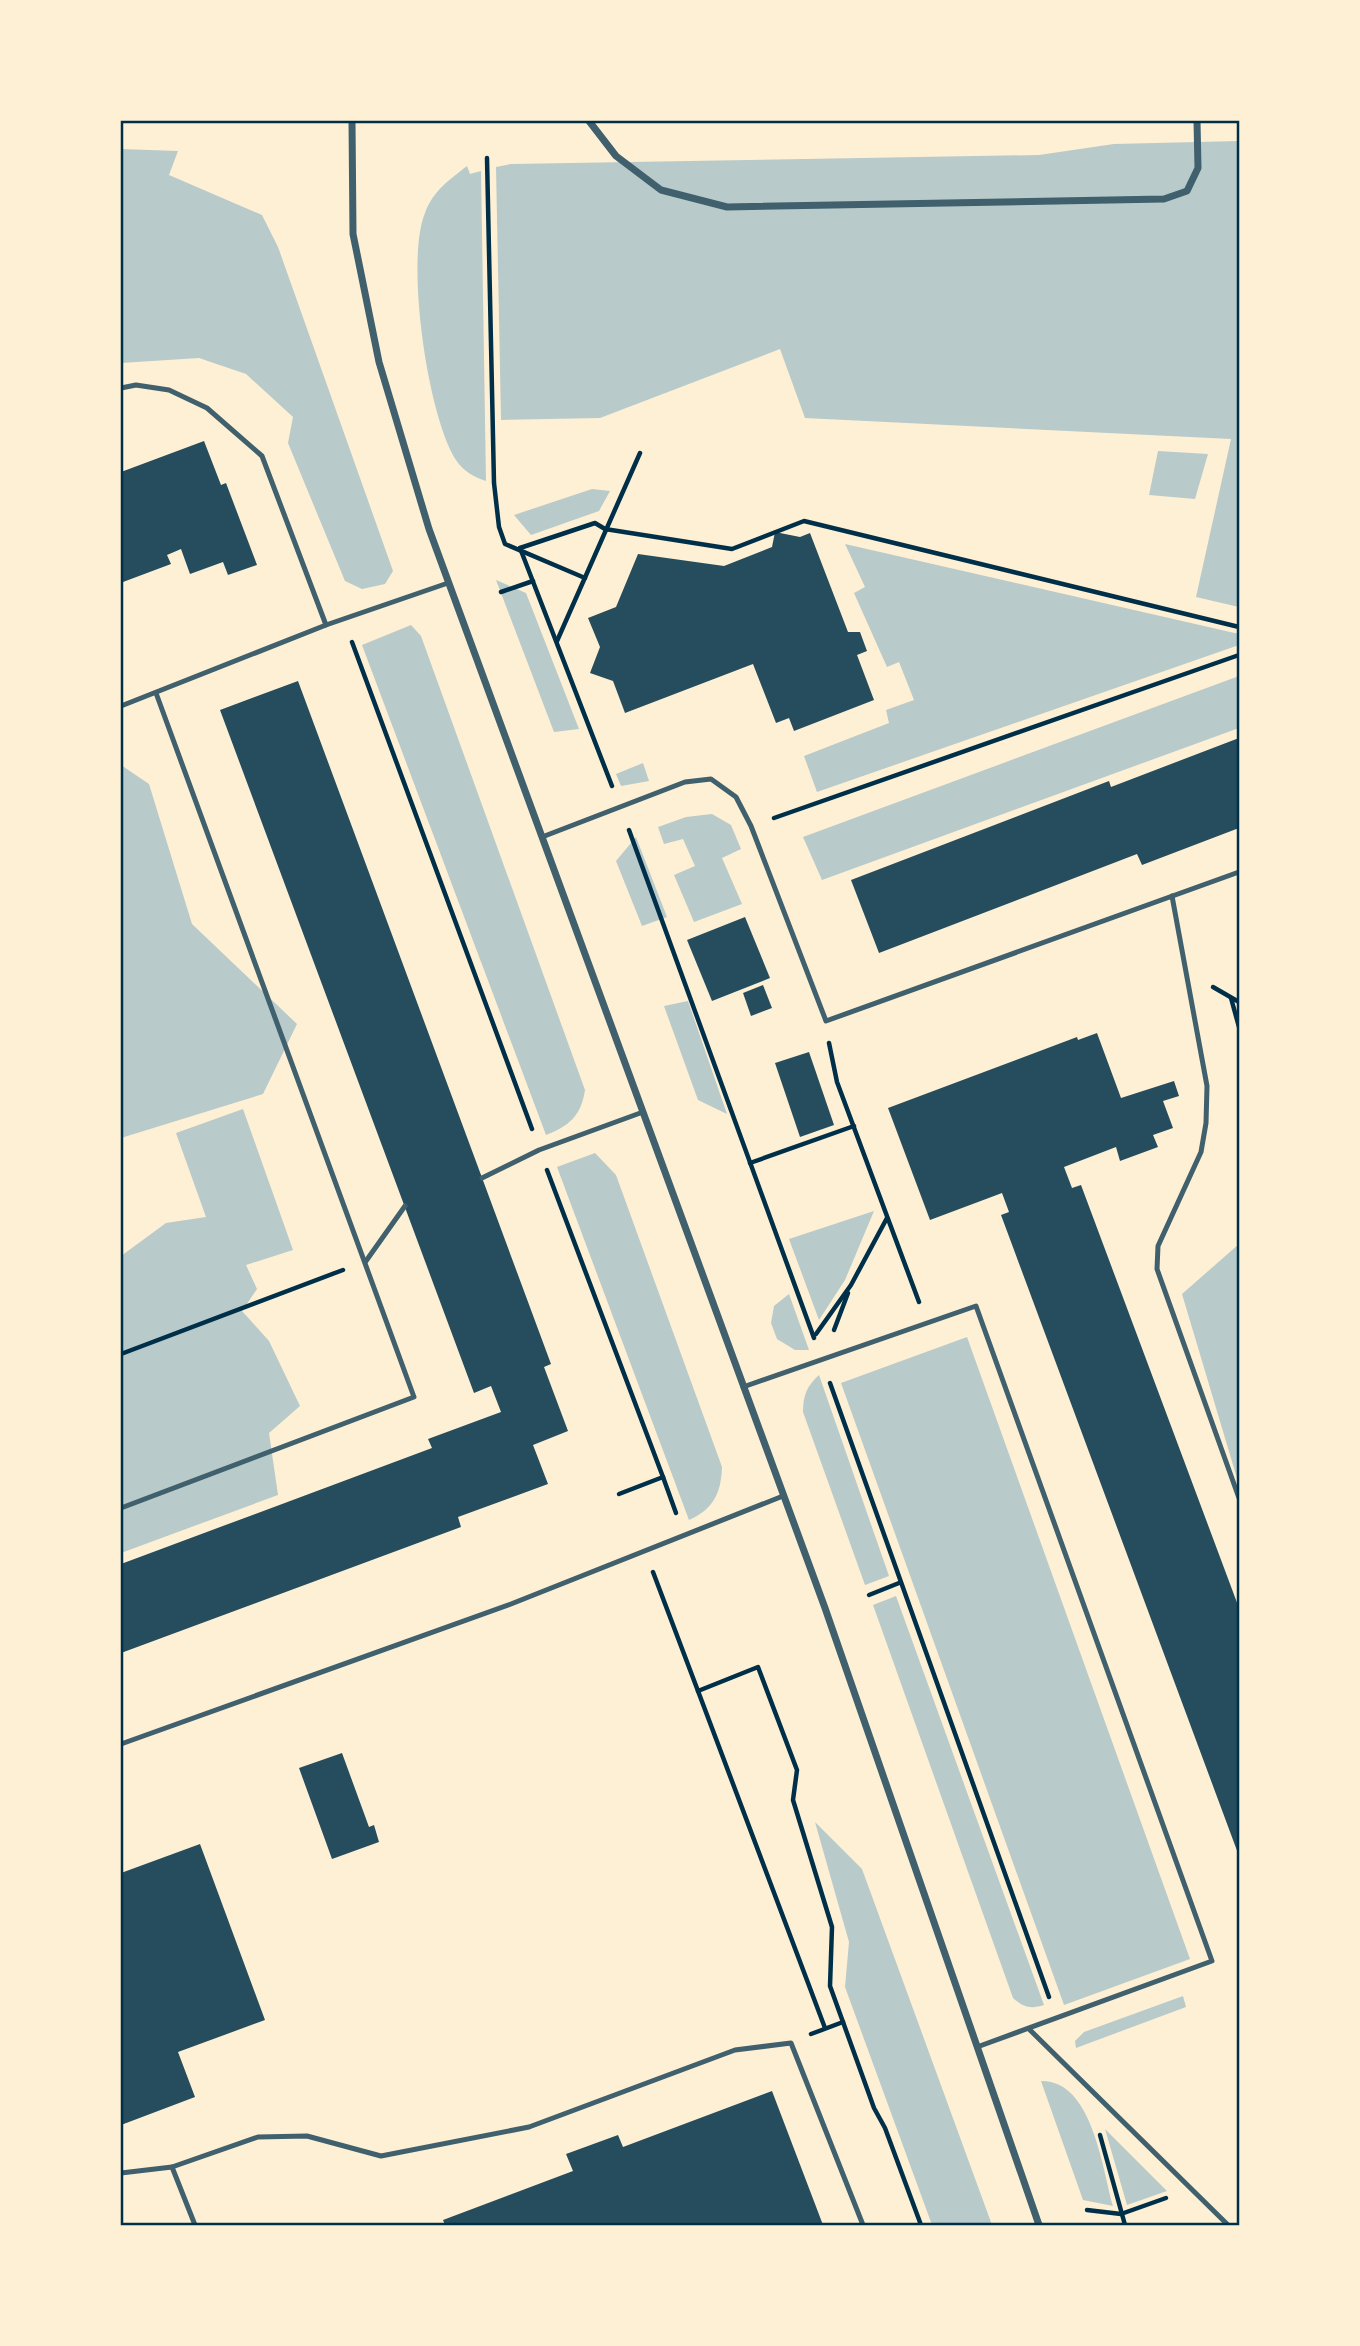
<svg xmlns="http://www.w3.org/2000/svg" width="1360" height="2346" font-family="Inter,sans-serif">
<rect width="100%" height="100%" fill="#fdf0d5"/>
<g fill="#b9caca">
<polygon points="1239,141 1239,607 1196,597 1231,439 805,418 780,349 600,418 501,420 496,167 511,164 1039,155 1114,144"/>
<polygon points="121,149 178,151 169,175 262,215 278,247 393,571 385,584 362,589 345,581 288,443 293,417 246,374 199,358 121,363"/>
<path d="M467 166 470 174 481 171 486 481C474 477 464 472 456 460 428 417 405 261 425 213 433 191 449 180 467 166Z"/>
<polygon points="1158,451 1208,454 1195,499 1149,495"/>
<polygon points="592,489 610,491 599,511 531,535 514,515"/>
<polygon points="845,544 1239,634 1239,645 817,792 804,756 889,723 886,710 914,700 899,662 887,667 854,593 865,587"/>
<polygon points="496,580 526,593 579,729 554,732"/>
<path d="M411 625 421 636 585 1090C581 1116 569 1126 546 1135L362 645Z"/>
<polygon points="1239,676 1239,728 822,880 803,837"/>
<polygon points="643,763 649,781 621,786 616,774"/>
<polygon points="121,765 149,784 192,924 297,1024 263,1094 121,1138"/>
<polygon points="712,814 731,825 741,849 722,858 742,904 694,922 674,875 695,866 683,839 664,844 658,827 686,817"/>
<polygon points="636,837 667,917 642,926 616,861"/>
<polygon points="688,1001 727,1114 698,1100 664,1006"/>
<polygon points="243,1109 293,1250 246,1265 257,1289 242,1311 269,1341 300,1406 269,1433 278,1495 121,1553 121,1256 166,1223 206,1217 176,1133"/>
<path d="M595 1153 616 1175 722 1467C721 1494 713 1509 689 1520L557 1167Z"/>
<polygon points="874,1211 845,1280 819,1320 789,1239"/>
<polygon points="1239,1244 1239,1485 1182,1294"/>
<polygon points="789,1294 809,1350 795,1350 777,1339 771,1323 774,1306"/>
<polygon points="967,1337 1190,1959 1064,2005 841,1383"/>
<path d="M819 1375 889 1576 865 1585 803 1412C803 1395 807 1386 819 1375Z"/>
<path d="M896 1596 1044 2005C1031 2009 1024 2008 1013 1998L873 1605Z"/>
<polygon points="815,1822 862,1869 992,2225 932,2225 845,1987 849,1942"/>
<polygon points="1183,1996 1186,2007 1076,2048 1075,2041 1084,2032"/>
<path d="M1041 2081C1092 2080 1102 2167 1113 2206L1083 2200Z"/>
<polygon points="1105,2129 1167,2191 1127,2205"/>
</g>
<g fill="#264d5e">
<polygon points="204,441 221,485 226,483 257,565 228,575 223,562 190,574 181,549 167,555 171,564 123,582 121,472"/>
<polygon points="775,532 800,537 810,533 848,632 860,632 867,651 857,655 874,700 794,731 789,718 776,723 753,664 625,713 613,681 590,673 600,647 588,618 616,607 638,554 724,566 772,547"/>
<polygon points="298,681 551,1364 544,1367 568,1431 533,1445 548,1484 458,1517 461,1527 121,1653 121,1564 432,1448 428,1439 501,1412 491,1386 474,1393 220,710"/>
<polygon points="1239,738 1239,828 1142,865 1137,854 879,953 851,880 1109,781 1111,787"/>
<polygon points="745,917 770,978 712,1001 687,940"/>
<polygon points="763,985 772,1008 751,1016 743,993"/>
<polygon points="1097,1033 1121,1098 1174,1081 1179,1096 1163,1101 1173,1128 1153,1135 1158,1147 1120,1161 1116,1147 1064,1167 1072,1188 1081,1185 1239,1608 1239,1856 1001,1215 1009,1212 1002,1193 930,1220 888,1108 1077,1037 1078,1040"/>
<polygon points="809,1052 834,1125 800,1137 775,1063"/>
<polygon points="342,1753 369,1827 374,1825 379,1842 332,1859 299,1768"/>
<polygon points="200,1844 265,2020 178,2052 195,2097 121,2125 121,1873"/>
<polygon points="772,2091 823,2225 445,2225 443,2220 573,2171 566,2154 618,2135 623,2147"/>
</g>
<g fill="none" stroke-linecap="round" stroke-linejoin="round">
<g stroke="#003049" stroke-width="4.5">
<polyline points="487,158 494,483 499,527 505,544 585,578"/>
<polyline points="520,548 612,786"/>
<polyline points="520,548 595,523 605,529 732,549 804,521 1239,627"/>
<polyline points="501,592 533,581"/>
<polyline points="557,641 640,453"/>
<polyline points="352,642 532,1129"/>
<polyline points="774,818 1239,655"/>
<polyline points="629,830 814,1338"/>
<polyline points="1213,987 1239,1002"/>
<polyline points="1231,998 1239,1027"/>
<polyline points="829,1043 837,1082 919,1302"/>
<polyline points="750,1163 854,1126"/>
<polyline points="547,1170 663,1477"/>
<polyline points="834,1330 848,1293"/>
<polyline points="816,1334 851,1285 887,1218"/>
<polyline points="121,1354 343,1270"/>
<polyline points="830,1383 1049,1997"/>
<polyline points="619,1494 663,1477 676,1513"/>
<polyline points="653,1572 698,1691 758,1667 797,1770 793,1800 832,1927 830,1986 874,2108 885,2128 921,2225"/>
<polyline points="869,1595 899,1583"/>
<polyline points="698,1691 825,2028"/>
<polyline points="811,2034 843,2022"/>
<polyline points="1100,2135 1125,2225"/>
<polyline points="1087,2210 1121,2214 1166,2198"/>
</g>
<g stroke="#3f606c" stroke-width="5">
<polyline points="121,388 136,385 169,390 207,408 262,456 326,625"/>
<polyline points="121,706 326,625 448,583"/>
<polyline points="542,837 685,782 711,779 736,797 751,826 826,1021 1239,872"/>
<polyline points="1172,896 1207,1086 1206,1123 1201,1152 1158,1246 1157,1269 1239,1498"/>
<polyline points="482,1178 539,1150 643,1112"/>
<polyline points="366,1261 405,1206"/>
<polyline points="743,1387 976,1306 1212,1961 977,2047"/>
<polyline points="121,1508 414,1397 156,693"/>
<polyline points="121,1744 511,1604 783,1496"/>
<polyline points="1029,2029 1228,2225"/>
<polyline points="172,2167 258,2137 307,2136 381,2156 529,2127 735,2050 791,2043 863,2225"/>
<polyline points="121,2173 172,2167 195,2225"/>
</g>
<g stroke="#3f606c" stroke-width="7">
<polyline points="352,121 353,234 379,362 429,529 825,1608 1039,2225"/>
<polyline points="589,121 616,156 661,190 727,207 1164,199 1187,191 1198,168 1197,121"/>
</g>
</g>
<rect width="1360" height="2346" fill="none" stroke="#fdf0d5" stroke-width="245"/>
<rect x="122" y="122" width="1116" height="2102" fill="none" stroke="#003049" stroke-width="2.5"/>
</svg>
